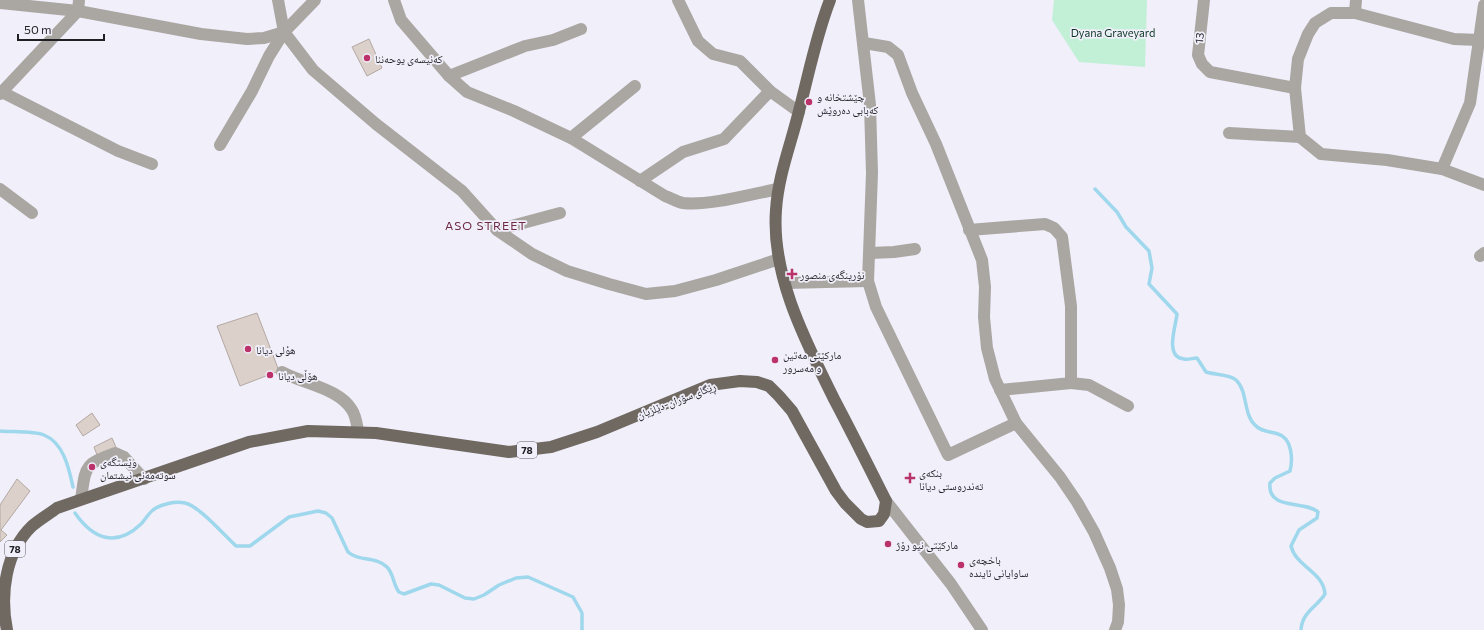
<svg xmlns="http://www.w3.org/2000/svg" width="1484" height="630" font-family="Commissioner,'Noto Naskh Arabic',sans-serif">
<rect width="100%" height="100%" fill="#f0effa"/>
<polygon fill="#c1f0d6" points="1054,0 1147,0 1145,67 1079,62 1052,20"/>
<g fill="none" stroke-linecap="round" stroke-linejoin="round">
<g stroke="#9fd8ec" stroke-width="3.5">
<path d="M1095 189 1117 212 1126 227 1149 251 1152 268 1149 284 1177 314C1176 326 1164 357 1184 359 1188 360 1193 358 1197 358L1206 372C1215 375 1229 374 1236 380 1248 391 1243 414 1255 425 1261 432 1269 431 1278 434 1292 438 1293 459 1290 471L1275 478 1270 483C1267 511 1305 500 1318 512L1317 518 1299 530 1291 546C1296 567 1323 571 1325 594 1316 608 1302 612 1301 630"/>
<path d="M0 431C11 432 35 431 44 435 64 443 69 469 73 487"/>
<path d="M75 513C93 539 116 548 141 524 145 520 148 514 153 510 161 504 175 501 185 503 199 506 224 535 236 546H250L289 517 318 511 326 513 332 518 348 552C359 562 376 556 387 567 394 574 393 585 399 592L404 594 431 584 439 585 465 598 474 599 484 595 499 585 516 578 528 577 573 597 582 613V630"/>
</g>
</g>
<g fill="#dcd0ca" stroke="#b3a8a2">
<polygon points="369,39 382,68 367,76 352,47"/>
<polygon points="257,313 279,371 240,386 217,326"/>
<polygon points="92,413 100,425 83,436 76,425"/>
<polygon points="112,438 118,452 99,460 94,447"/>
<polygon points="17,479 30,491 1,530 7,535 0,542 0,505"/>
</g>
<g fill="none" stroke-linecap="round" stroke-linejoin="round">
<g stroke="#aaa6a2" stroke-width="12">
<polyline points="278,0 284,32 313,70 376,124 462,191 497,230 532,254 567,271 609,284 646,294 675,291 716,280 779,259"/>
<path d="M394 0 401 20 449 76 467 92 514 111 571 138 665 196C671 198 677 202 683 203 710 206 751 194 778 189"/>
<polyline points="678,0 698,41 706,48 713,54 740,61 770,91 799,112"/>
<polyline points="858,0 870,105 872,173 868,281 876,307 948,455 1016,423"/>
<polyline points="1204,0 1198,55 1202,64 1210,72 1295,88"/>
<polyline points="0,3 78,11 201,34 247,39 264,38 284,32"/>
<polyline points="1355,13 1356,0"/>
<polyline points="1479,40 1454,39 1355,13 1331,13 1315,23 1308,34 1298,59 1295,88 1300,137 1321,154 1387,160 1442,169 1484,185"/>
<polyline points="864,43 888,47 898,55 912,93 936,144 982,260 985,287 984,317 987,348 995,379 1016,423 1060,477 1077,502 1094,532 1110,568 1117,589 1119,605 1118,622 1115,630"/>
<polyline points="449,76 525,46 553,40 581,29"/>
<polyline points="0,91 118,151 152,164"/>
<polyline points="0,94 78,11 79,0"/>
<polyline points="1229,133 1300,137"/>
<polyline points="571,138 635,86"/>
<polyline points="220,145 252,91 269,56 284,32 315,0"/>
<polyline points="1442,169 1470,103 1484,5"/>
<polyline points="640,181 683,152 724,139 770,91"/>
<polyline points="0,189 32,213"/>
<polyline points="497,230 560,213"/>
<polyline points="969,230 1045,224 1054,228 1062,237 1071,306 1071,383 1000,390"/>
<polyline points="870,253 894,252 915,249"/>
<polyline points="1480,256 1484,253"/>
<polyline points="785,283 868,281"/>
<path d="M282 372C303 384 339 388 352 410 356 416 357 425 358 431"/>
<polyline points="1071,383 1089,385 1128,406"/>
<path d="M81 499C86 466 83 465 115 453L124 457 144 479"/>
<polyline points="886,501 951,584 982,630"/>
</g>
<path stroke="#706962" stroke-width="12" d="M7 630C0 595 5 552 32 526 40 519 49 514 57 508L249 442 308 431 376 433 509 452 551 447 597 432 710 385 740 381 757 382 769 386 779 396 792 411 836 491 845 503 861 519 867 522 879 521 884 514 886 501C869 467 852 433 834 399 806 342 771 276 776 210 778 176 791 144 799 111 809 73 816 36 830 0"/>
</g>
<g fill="#bb316a" stroke="#f0effa" stroke-width="1.5">
<circle cx="367" cy="58" r="4"/>
<circle cx="809" cy="102" r="4"/>
<path d="M790 268h4v4h4v4h-4v4h-4v-4h-4v-4h4z"/>
<circle cx="248" cy="349" r="4"/>
<circle cx="775" cy="360" r="4"/>
<circle cx="270" cy="375" r="4"/>
<circle cx="92" cy="467" r="4"/>
<path d="M908 472h4v4h4v4h-4v4h-4v-4h-4v-4h4z"/>
<circle cx="888" cy="544" r="4"/>
<circle cx="961" cy="565" r="4"/>
</g>
<g text-anchor="middle" dominant-baseline="central" stroke-width="3.5" stroke-linejoin="round" paint-order="stroke">
<g fill="#f0effa" stroke="#5e5d64" stroke-width="1">
<rect x="517" y="442" width="20" height="16" rx="3"/>
<rect x="5" y="541" width="20" height="16" rx="3"/>
</g>
<g font-size="10" font-weight="bold" fill="#201f24">
<text x="527" y="450">78</text>
<text x="15" y="549">78</text>
</g>
<g font-size="11" fill="#093421" stroke="#f0effa">
<text x="1113" y="32">Dyana Graveyard</text>
</g>
<g font-size="11" fill="#201f24" stroke="#f0effa">
<text transform="translate(1199 38) rotate(-83)">13</text>
<text transform="translate(676 400) rotate(-21)">ڕێگای سۆران-دێلزیان</text>
</g>
<g font-size="11" fill="#201f24" stroke="#f0effa" text-anchor="start">
<text x="375" y="58">کەنیسەی یوحەننا</text>
<text x="817" y="96">چێشتخانە و<tspan x="817" dy="13">کەبابی دەروێش</tspan></text>
<text x="800" y="274">نۆرینگه‌ی منصور</text>
<text x="256" y="349">هؤلى ديانا</text>
<text x="783" y="354">مارکێتی مەتین<tspan x="783" dy="13">و مەسرور</tspan></text>
<text x="278" y="375">هۆڵی دیانا</text>
<text x="100" y="461">وێستگەی<tspan x="100" dy="13">سوتەمەنی نیشتمان</tspan></text>
<text x="919" y="472">بنکەی<tspan x="919" dy="13">تەندروستی دیانا</tspan></text>
<text x="896" y="544">مارکێتی نیو رۆژ</text>
<text x="969" y="559">باخچەی<tspan x="969" dy="13">ساوایانی ئایندە</tspan></text>
</g>
<g font-size="12" letter-spacing="1" fill="#6f2b43" stroke="#f0effa">
<text x="486" y="225">ASO STREET</text>
</g>
</g>
<path d="M18 34v6h86v-6" fill="none" stroke="#201f24" stroke-width="2"/>
<text x="24" y="34" font-size="12" fill="#201f24" stroke="#f0effa" stroke-width="3" paint-order="stroke">50 m</text>
</svg>
